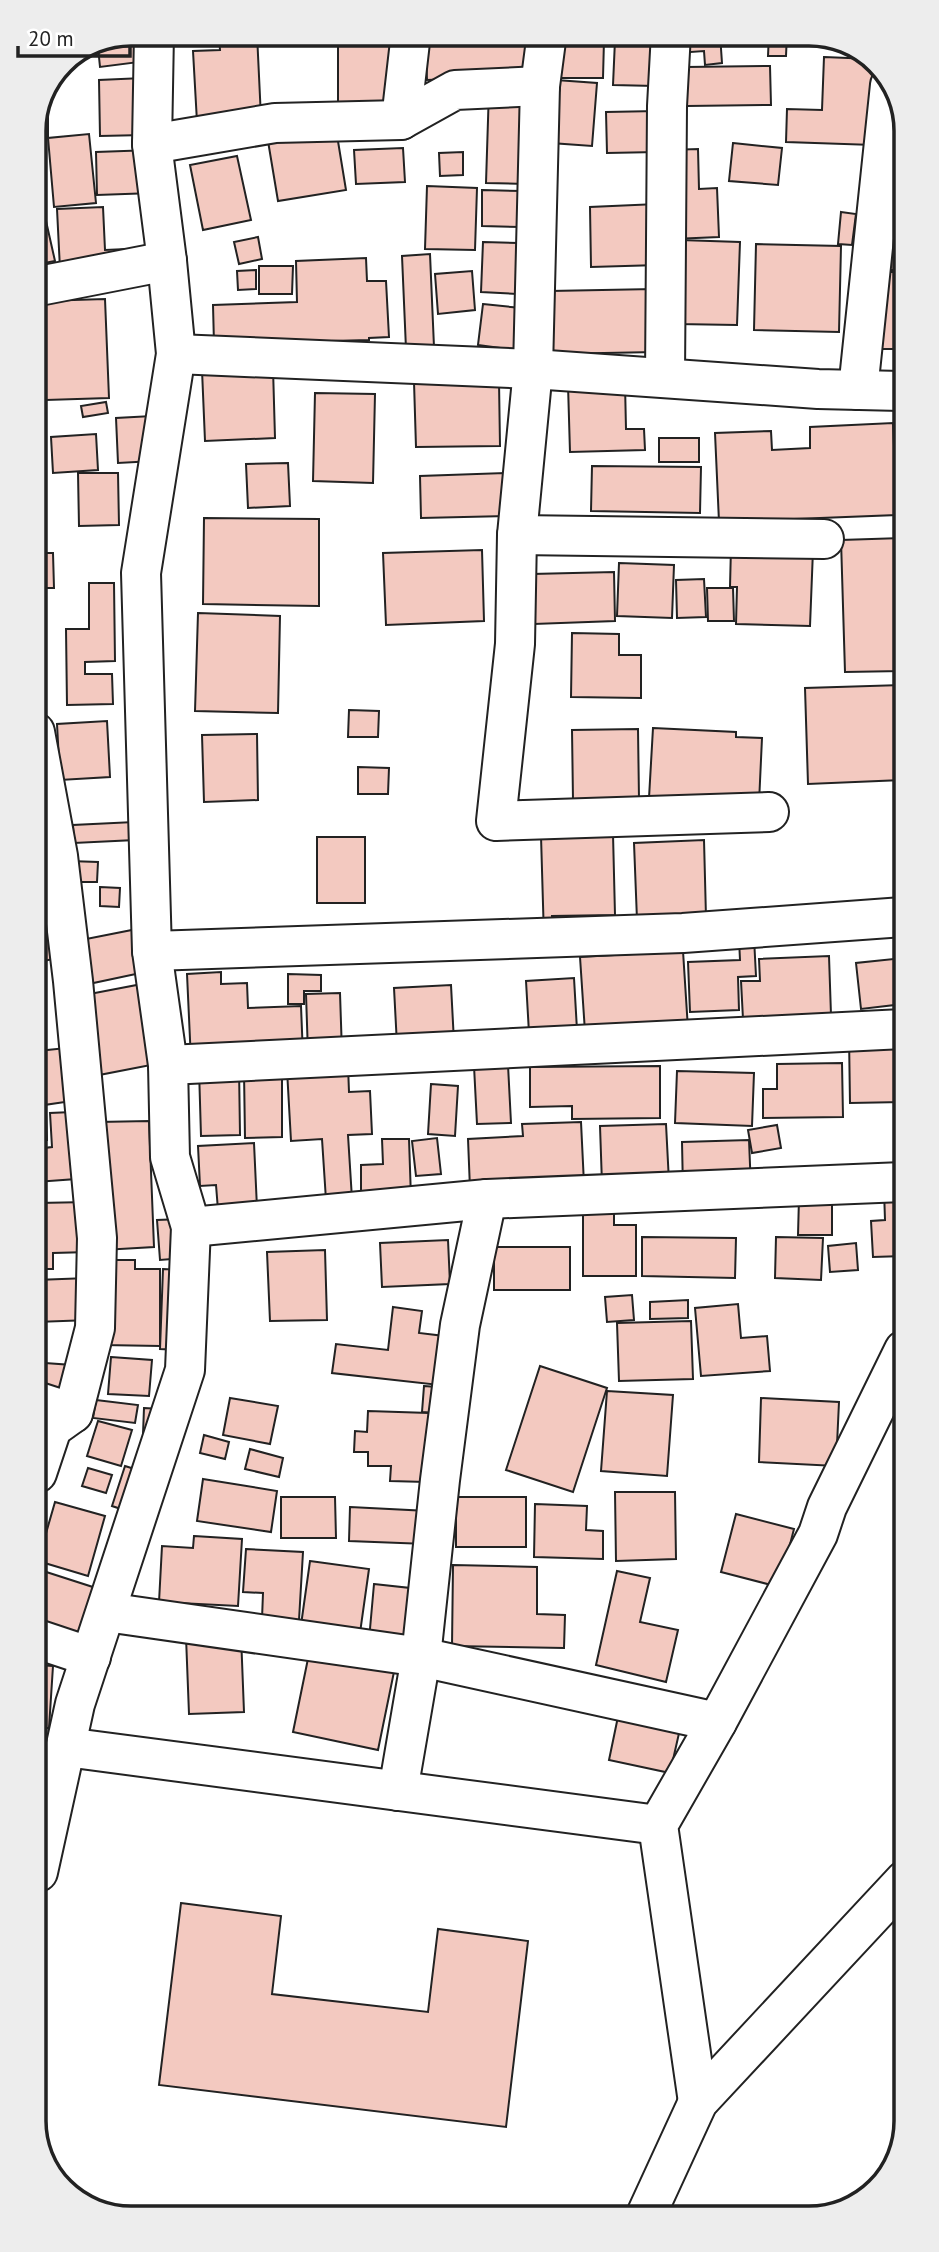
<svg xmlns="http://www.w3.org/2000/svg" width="939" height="2252" font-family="'PT Sans',sans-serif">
<rect width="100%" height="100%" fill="#fff"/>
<g fill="#f3c9c0" stroke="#222" stroke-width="2">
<polygon points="130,33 144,33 147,61 100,67 98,47"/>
<polygon points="338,33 392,33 392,111 338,112"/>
<polygon points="425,33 525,33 526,76 427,80"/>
<rect x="564" y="33" width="36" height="3"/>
<rect x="606" y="33" width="33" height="2"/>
<polygon points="675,33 700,33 700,36 720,34 722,63 705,65 704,51 677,53"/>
<polygon points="769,33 787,33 786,56 768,56"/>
<polygon points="257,34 261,118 197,122 193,51 220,50 219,37"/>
<polygon points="559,39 604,40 603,78 558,78"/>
<polygon points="615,40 657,42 655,86 613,85"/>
<polygon points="824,57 872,59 876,65 873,145 786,142 787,109 822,110"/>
<polygon points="770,66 771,105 687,106 686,67"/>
<polygon points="143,78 144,135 100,136 99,80"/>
<polygon points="556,80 597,83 592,146 551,143"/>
<polygon points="489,89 529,90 526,184 486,183"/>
<polygon points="48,92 48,138 33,138 33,124"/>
<polygon points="657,111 657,152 607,153 606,112"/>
<polygon points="336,129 346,190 278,201 268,141"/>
<polygon points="89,134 96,203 54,207 48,138"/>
<polygon points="733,143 782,148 778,185 729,181"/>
<polygon points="403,148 405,182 356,184 354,150"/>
<polygon points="698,149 699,189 717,188 719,237 673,239 669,150"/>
<polygon points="152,150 153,193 97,195 96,152"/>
<polygon points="463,152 463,175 440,176 439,153"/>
<polygon points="237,156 251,220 203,230 190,165"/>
<polygon points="427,186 477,188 475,250 425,249"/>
<polygon points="482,190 522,191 521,227 482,226"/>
<polygon points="657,204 659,265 591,267 590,207"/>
<polygon points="103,207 105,250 126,249 126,266 60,269 57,209"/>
<polygon points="841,212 856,214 852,245 838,244"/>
<polygon points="901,218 901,270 890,270 889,219"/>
<polygon points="46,221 55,261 34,265 34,224"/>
<polygon points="258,237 262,259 239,264 234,242"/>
<polygon points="680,240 740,242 737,325 677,324"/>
<polygon points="483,242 518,243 517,294 481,292"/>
<polygon points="756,244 841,246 839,332 754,330"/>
<polygon points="430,254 434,347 406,349 402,256"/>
<polygon points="366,258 367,281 386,281 389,337 369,338 369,340 214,344 213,305 297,302 296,261"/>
<polygon points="259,266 293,266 292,294 259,294"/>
<polygon points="256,270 256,289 238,290 237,271"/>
<polygon points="472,271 475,310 438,314 435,274"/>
<polygon points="881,272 901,272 901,349 882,349"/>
<polygon points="654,289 656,352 552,354 550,291"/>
<polygon points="105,299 109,398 46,400 42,301"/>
<polygon points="483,304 521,308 516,350 478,345"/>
<polygon points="273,368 275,438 205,441 202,370"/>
<polygon points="499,381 500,446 416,447 414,382"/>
<polygon points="625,384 626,429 644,429 645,450 570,452 568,385"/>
<polygon points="315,393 375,394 373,483 313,481"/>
<polygon points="106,402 108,413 83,417 81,406"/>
<polygon points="152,416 154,461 118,463 116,418"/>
<polygon points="893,423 897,515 719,522 715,433 771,431 772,450 810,448 810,427"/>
<polygon points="96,434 98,470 53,473 51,437"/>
<rect x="659" y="438" width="40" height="24"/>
<polygon points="288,463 290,506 248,508 246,464"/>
<polygon points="592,466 701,467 700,513 591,511"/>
<polygon points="78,473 118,473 119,525 79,526"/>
<polygon points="505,473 507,516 421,518 420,476"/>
<polygon points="204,518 319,519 319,606 203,604"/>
<polygon points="902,538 902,671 845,672 841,540"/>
<polygon points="731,547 813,550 810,626 736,624 737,587 730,587"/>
<polygon points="482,550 484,621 386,625 383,553"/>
<polygon points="34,553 53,553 54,588 35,588"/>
<polygon points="619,563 674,565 672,618 617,616"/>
<polygon points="614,572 615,621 534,624 532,574"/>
<polygon points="704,579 706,617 677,618 676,580"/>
<polygon points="89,583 114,583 115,661 85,662 85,674 112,674 113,704 67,705 66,629 89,629"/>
<polygon points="707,588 733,588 734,621 708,621"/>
<polygon points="198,613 280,616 278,713 195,711"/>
<polygon points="572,633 619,634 619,655 641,655 641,698 571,697"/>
<polygon points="902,685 902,780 808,784 805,688"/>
<polygon points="349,710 379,711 378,737 348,737"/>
<polygon points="107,721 110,777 60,780 57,724"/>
<polygon points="653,728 736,732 736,737 762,738 759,803 649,798"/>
<polygon points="638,729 639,799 573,800 572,730"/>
<polygon points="257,734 258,800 204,802 202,735"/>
<polygon points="358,767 389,768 388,794 358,794"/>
<polygon points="134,822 135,840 74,843 73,825"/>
<polygon points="613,834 615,915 552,916 553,938 544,938 541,836"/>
<rect x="317" y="837" width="48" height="66"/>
<polygon points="704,840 706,917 637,920 634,843"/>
<polygon points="69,861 98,862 97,882 68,882"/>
<polygon points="100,887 120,888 119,907 100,906"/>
<polygon points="57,916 66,956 35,963 35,921"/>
<polygon points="142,928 150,971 84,985 76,941"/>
<polygon points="754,938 756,976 738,977 739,1010 690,1012 688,962 740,960 739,939"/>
<polygon points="683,951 688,1029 585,1032 580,957"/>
<polygon points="829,956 831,1015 743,1019 741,981 760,981 759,959"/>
<polygon points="903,958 903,1004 861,1009 856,963"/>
<polygon points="221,972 221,984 247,983 248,1008 301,1006 303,1056 191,1061 187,974"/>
<polygon points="288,974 321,975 321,991 304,991 304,1004 288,1004"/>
<polygon points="574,978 577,1030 529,1033 526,981"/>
<polygon points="142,984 156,1064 94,1076 79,996"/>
<polygon points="451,985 454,1042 397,1045 394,988"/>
<polygon points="340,993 342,1053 308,1054 306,994"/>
<polygon points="36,1012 44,1035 36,1038"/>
<polygon points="903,1035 903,1102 850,1103 849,1036"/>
<polygon points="66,1048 72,1101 44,1105 38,1051"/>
<polygon points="842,1063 843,1117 763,1118 763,1089 777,1089 777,1064"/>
<polygon points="508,1065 511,1123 477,1124 474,1066"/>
<polygon points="348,1066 349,1092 370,1091 372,1134 348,1135 352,1199 326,1200 322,1139 291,1141 287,1070"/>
<polygon points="660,1066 660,1118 572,1119 572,1106 530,1107 530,1067"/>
<polygon points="239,1067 240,1135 201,1136 199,1069"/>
<polygon points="677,1071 754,1073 752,1126 675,1123"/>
<polygon points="244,1072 282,1072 282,1137 245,1138"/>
<polygon points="431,1084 458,1086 455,1136 428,1134"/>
<polygon points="72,1112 76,1179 36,1182 36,1149 52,1147 50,1113"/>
<polygon points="36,1113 46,1113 47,1140 36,1140"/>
<polygon points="149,1121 154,1247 103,1250 98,1122"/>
<polygon points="581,1122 584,1184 470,1189 468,1139 523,1136 522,1124"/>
<polygon points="666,1124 669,1182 602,1184 600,1126"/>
<polygon points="777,1125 781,1148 752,1153 748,1130"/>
<polygon points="437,1138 441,1174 416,1176 412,1141"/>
<polygon points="382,1139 409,1139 411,1198 361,1199 361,1165 383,1164"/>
<polygon points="749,1140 751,1189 683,1190 682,1142"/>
<polygon points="254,1143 257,1208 218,1210 216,1185 200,1186 198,1146"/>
<polygon points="903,1143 903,1178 896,1178 895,1144"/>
<polygon points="903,1189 904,1256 873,1257 871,1221 885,1220 884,1190"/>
<polygon points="799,1198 832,1199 832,1235 798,1235"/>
<polygon points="88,1202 89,1252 53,1253 53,1269 36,1269 36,1248 39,1248 38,1203"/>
<polygon points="583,1209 614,1209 614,1225 636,1225 636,1276 583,1276"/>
<polygon points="182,1219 184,1258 160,1260 157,1220"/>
<polygon points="642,1237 736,1238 735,1278 642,1276"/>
<polygon points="776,1237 823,1238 821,1280 775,1278"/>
<polygon points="448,1240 450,1284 382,1287 380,1243"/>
<polygon points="856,1243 858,1270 830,1272 828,1246"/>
<rect x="494" y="1247" width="76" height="43"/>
<polygon points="325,1250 327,1320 270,1321 267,1252"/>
<polygon points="103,1260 135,1260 135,1269 160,1269 160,1346 103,1345"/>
<polygon points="163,1269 181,1270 179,1350 160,1349"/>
<polygon points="88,1278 90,1320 36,1322 36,1280"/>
<polygon points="632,1295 634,1320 607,1322 605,1297"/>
<polygon points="688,1300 688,1318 650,1319 650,1302"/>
<polygon points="738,1304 741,1338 767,1336 770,1371 701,1376 695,1308"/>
<polygon points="393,1307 422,1311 419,1333 444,1336 439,1385 332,1373 336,1344 388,1350"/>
<polygon points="691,1321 693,1379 619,1381 617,1323"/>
<polygon points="111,1357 152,1360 149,1396 108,1394"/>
<polygon points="36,1362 43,1363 36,1388"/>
<polygon points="45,1363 72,1365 71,1395 43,1394"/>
<polygon points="540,1366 607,1388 573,1492 506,1470"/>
<polygon points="424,1386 450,1388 448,1414 422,1412"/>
<polygon points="607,1391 673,1395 667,1476 601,1471"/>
<polygon points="230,1398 278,1406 270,1444 223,1435"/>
<polygon points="761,1398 839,1402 836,1466 759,1462"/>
<polygon points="96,1400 138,1405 135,1423 93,1418"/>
<polygon points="144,1408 160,1409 158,1435 143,1434"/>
<polygon points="368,1411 429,1413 426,1482 390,1481 391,1466 368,1466 368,1452 354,1452 355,1431 367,1432"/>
<polygon points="98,1421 132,1430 121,1466 87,1456"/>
<polygon points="204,1435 229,1442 225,1459 200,1453"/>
<polygon points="250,1449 283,1458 279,1477 245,1469"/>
<polygon points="125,1466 147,1473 133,1513 112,1506"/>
<polygon points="88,1468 112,1475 106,1493 82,1486"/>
<polygon points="203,1479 277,1491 271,1532 197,1521"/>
<polygon points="615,1492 675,1492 676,1559 616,1561"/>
<polygon points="281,1497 335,1497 336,1538 281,1538"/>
<rect x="456" y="1497" width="70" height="50"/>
<polygon points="55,1502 105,1516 88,1576 38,1561"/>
<polygon points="535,1504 587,1506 586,1530 603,1531 603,1559 534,1557"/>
<polygon points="350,1507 428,1511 426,1544 349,1541"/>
<polygon points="736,1514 794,1529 779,1587 721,1572"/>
<polygon points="194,1536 242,1539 238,1606 159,1602 162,1546 193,1548"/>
<polygon points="246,1549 303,1552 299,1620 262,1619 263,1593 243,1592"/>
<polygon points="310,1561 369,1569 360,1633 301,1625"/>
<polygon points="453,1565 537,1567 537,1614 565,1615 564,1648 452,1646"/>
<polygon points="37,1569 99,1589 81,1646 37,1632"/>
<polygon points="617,1571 650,1578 640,1622 678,1630 666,1682 596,1665"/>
<polygon points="374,1584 410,1588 405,1643 369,1640"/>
<polygon points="241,1635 244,1712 189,1714 186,1637"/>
<polygon points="311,1644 396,1662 378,1750 293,1732"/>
<polygon points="37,1665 53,1666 49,1728 37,1728"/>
<polygon points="620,1707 682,1720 670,1773 609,1760"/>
<polygon points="181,1903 281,1916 272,1994 428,2012 438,1929 528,1941 506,2127 159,2085"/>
</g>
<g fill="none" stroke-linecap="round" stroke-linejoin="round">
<defs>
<g id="minor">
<polyline points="547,33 540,86 533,369 517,535 515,644 496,821 769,812"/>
<polyline points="401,120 411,33"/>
<polyline points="152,144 275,123 401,120 455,90 540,86"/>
<polyline points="34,287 167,261"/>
<polyline points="176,354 533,369 818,389 901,391"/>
<polyline points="665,377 667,106 671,33"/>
<polyline points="858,390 890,85"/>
<polyline points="517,535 824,539"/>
<polyline points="35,732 58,856 73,981 97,1238 95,1328 73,1413 52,1428 37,1473"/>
<polyline points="152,951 683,933 903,917"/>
<polyline points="168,1065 903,1029"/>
<polyline points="191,1227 487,1199 903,1182"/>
<polyline points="36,1401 73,1413"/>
<polyline points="106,1612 421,1657 717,1722"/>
<polyline points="37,1639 91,1657"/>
<polyline points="66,1747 658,1825"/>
<polyline points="398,1791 421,1657 440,1480 460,1325 487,1199"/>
<polyline points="38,1872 75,1704 185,1370 191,1227 170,1157 168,1065 152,951 141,573 176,354 167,261 152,144 154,33"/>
<polyline points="698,2102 658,1825 717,1722 818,1534 827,1507 904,1350"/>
<polyline points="646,2215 698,2102 905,1880"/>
</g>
</defs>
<use href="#minor" stroke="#222" stroke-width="42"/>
<use href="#minor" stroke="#fff" stroke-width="38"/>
</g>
<path d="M0 0H939V2252H0ZM131 46H809A85 85 0 0 1 894 131V2121A85 85 0 0 1 809 2206H131A85 85 0 0 1 46 2121V131A85 85 0 0 1 131 46Z" fill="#ededed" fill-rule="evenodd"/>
<path fill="none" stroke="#222" stroke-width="3.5" d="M131 46H809A85 85 0 0 1 894 131V2121A85 85 0 0 1 809 2206H131A85 85 0 0 1 46 2121V131A85 85 0 0 1 131 46Z"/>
<path d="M18 46v10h112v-10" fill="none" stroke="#222222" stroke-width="3.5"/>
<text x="28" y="46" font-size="21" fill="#222222" stroke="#ffffff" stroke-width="5" paint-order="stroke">20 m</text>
</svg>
